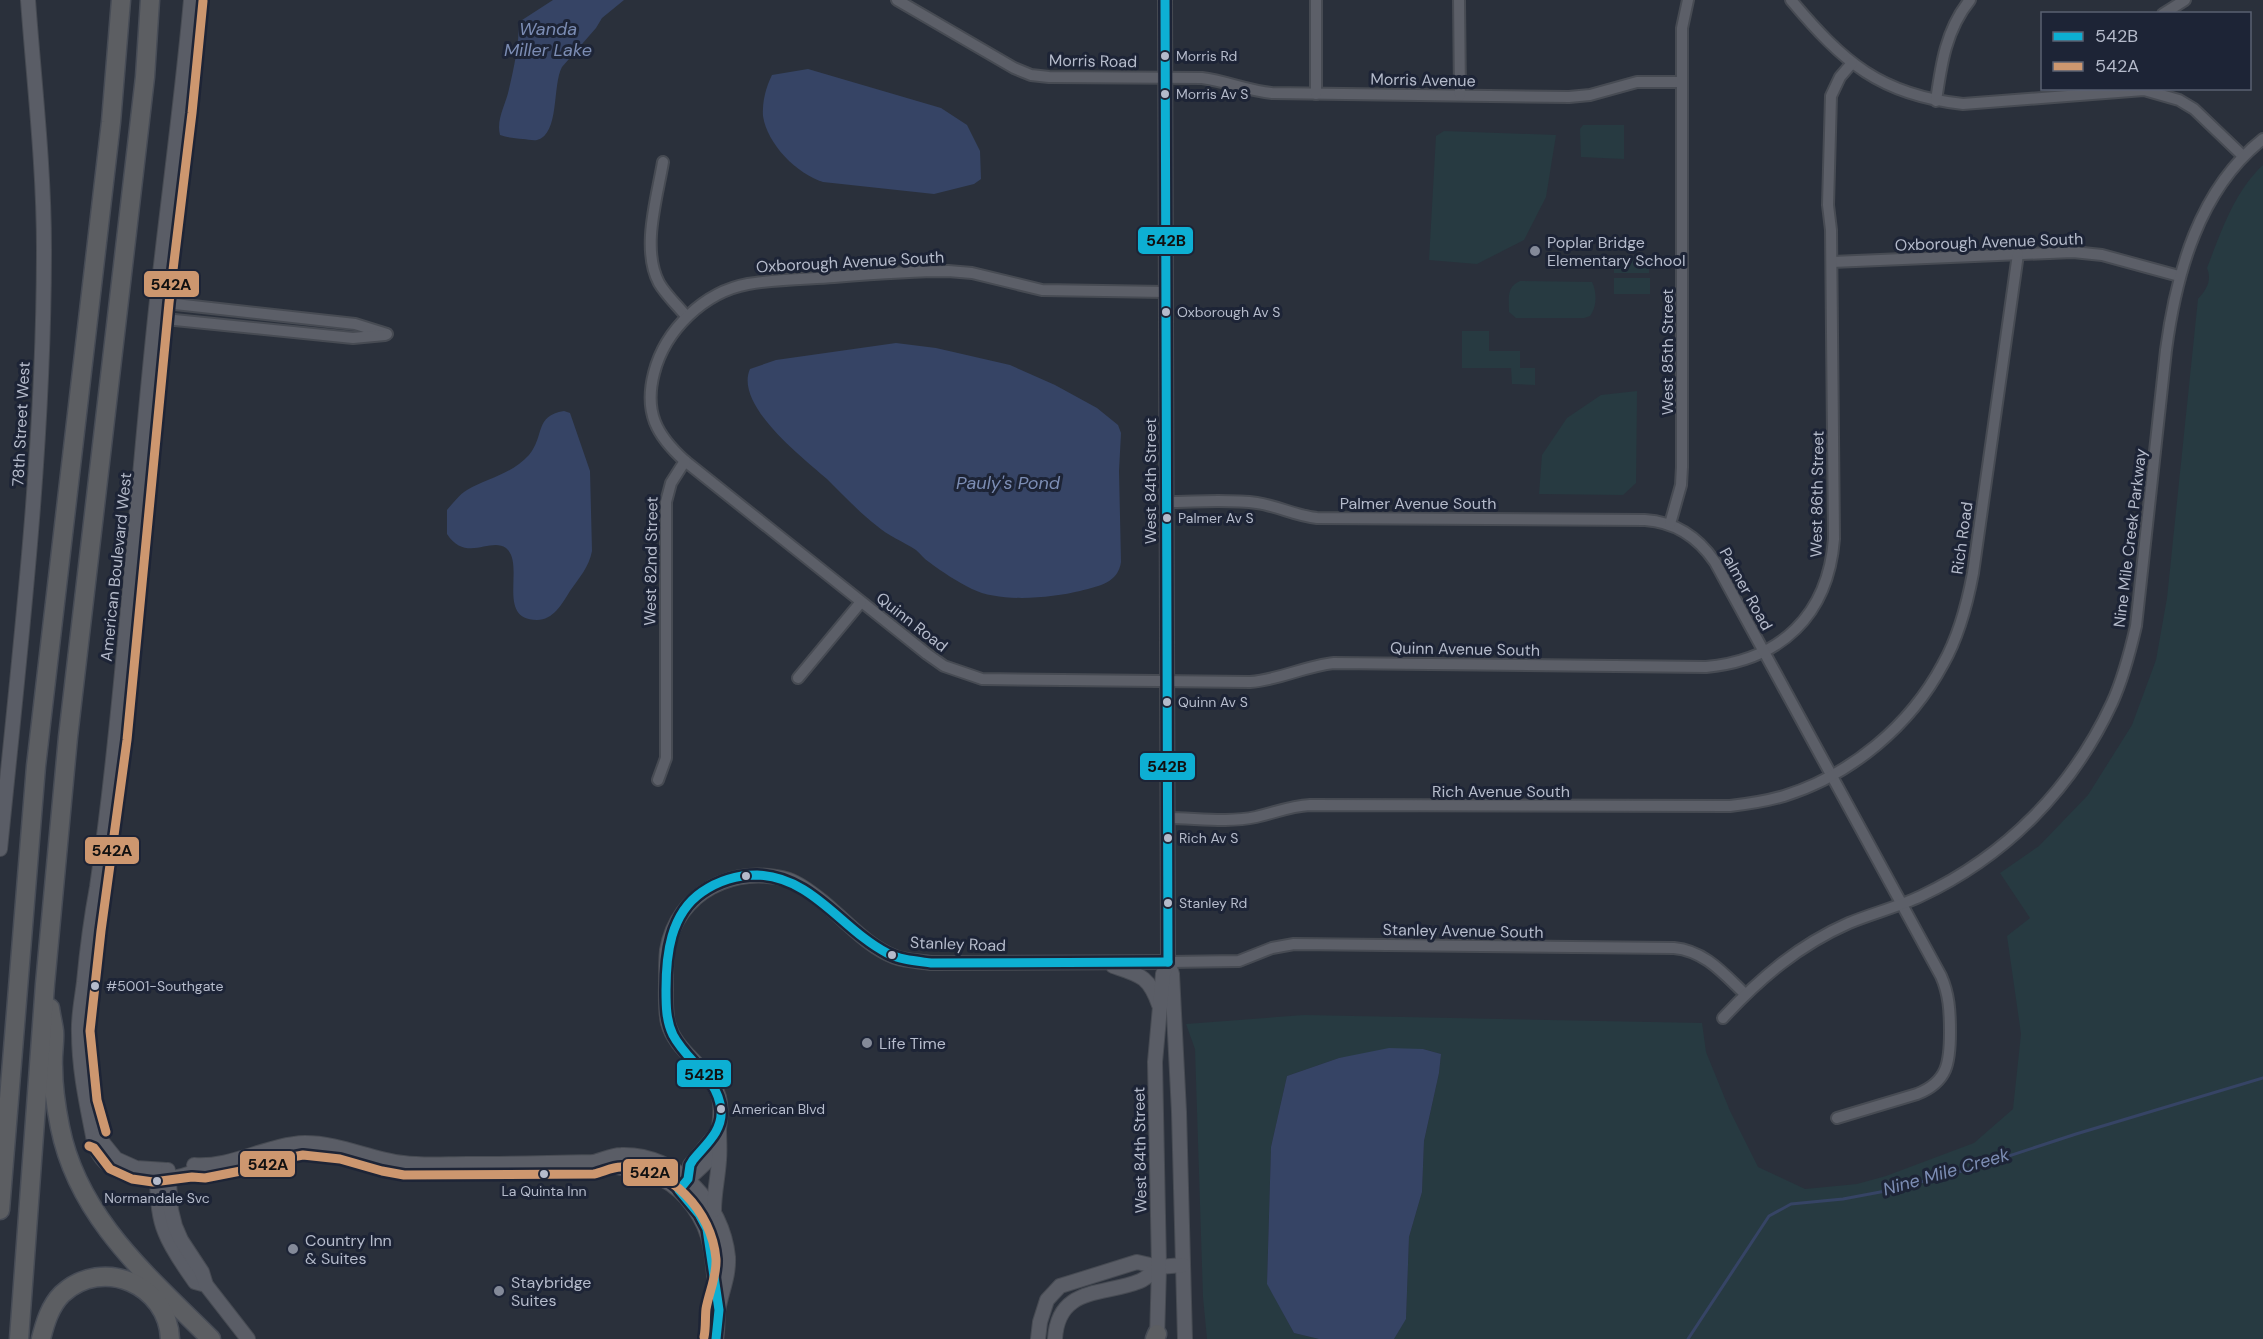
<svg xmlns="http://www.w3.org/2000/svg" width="2263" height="1339" font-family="'DM Sans',sans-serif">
<rect width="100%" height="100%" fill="#2a303b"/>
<g fill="#273a41">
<polygon points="1583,125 1624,125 1624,159 1581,157 1580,129"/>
<polygon points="1444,131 1556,135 1546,197 1524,240 1477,264 1429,260 1436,136"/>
<path d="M2263 165V1339H1394L1406 1318 1409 1237 1422 1192 1424 1141 1439 1073 1441 1054 1423 1049 1339 1058 1287 1076 1271 1147 1267 1283 1294 1333 1319 1339H1207L1203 1297 1195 1049 1186 1024 1304 1015 1702 1023 1706 1052 1730 1111 1758 1167 1805 1189 1857 1184 1886 1176 1974 1143 2013 1109 2021 1034 2007 936 2030 918 2000 873 2039 846 2088 795 2132 725 2156 660 2167 598 2198 299C2207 289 2212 280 2207 268 2221 232 2234 192 2263 165Z"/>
<rect x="1614" y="256" width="35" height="17"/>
<rect x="1614" y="278" width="36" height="16"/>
<path d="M1520 281 1592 282C1597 292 1597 307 1590 316L1584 318H1516L1509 312C1509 299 1506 287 1520 281Z"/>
<polygon points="1462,331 1489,331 1489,351 1520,351 1520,368 1535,368 1535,385 1512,384 1511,368 1462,368"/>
<polygon points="1637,391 1636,483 1623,495 1539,494 1542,455 1567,418 1601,395"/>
</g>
<g fill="#364465">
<path d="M553 0H624L602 18 596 28 562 67C552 85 560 134 537 140 533 141 527 139 523 139 515 138 508 138 500 135 496 119 506 104 509 89 514 68 519 44 519 22Z"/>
<path d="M808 69 941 108 967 125 980 151 981 179 974 184 934 194 823 182C797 174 767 144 763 116 762 102 766 87 772 75Z"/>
<path d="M896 343 936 348 1010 365 1055 385 1097 408 1118 425 1121 433 1119 471 1121 562C1118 583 1099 586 1080 591 1051 598 1000 603 972 589 958 582 942 572 929 562 924 559 921 554 916 550 904 542 887 535 877 526 859 512 843 495 827 479 803 458 734 405 750 369L776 360Z"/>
<path d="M564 411 570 413 590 471 592 551C589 567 579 578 570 591 562 604 553 620 537 620 495 620 526 564 506 548 490 537 466 563 447 534V510C453 503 460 494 467 490 488 478 512 474 529 455 545 436 534 416 564 411Z"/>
<polygon points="1389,1048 1423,1049 1441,1054 1439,1073 1424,1141 1422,1192 1409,1237 1406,1319 1394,1339 1319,1339 1294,1333 1267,1284 1271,1147 1287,1076 1339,1058"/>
</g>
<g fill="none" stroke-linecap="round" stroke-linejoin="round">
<polyline stroke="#364465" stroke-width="3" points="1688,1339 1769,1216 1791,1204 1843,1199 1891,1190 1969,1169 2076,1134 2263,1078"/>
<defs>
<g id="street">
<path d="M897 0 1014 68 1031 75 1049 77 1202 78C1226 81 1248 91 1272 93L1569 97 1590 95 1637 82H1682"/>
<polyline points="1316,0 1316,94"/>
<polyline points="1459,0 1460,95"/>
<path d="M1791 0C1843 62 1880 95 1963 104L2144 90 2179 100 2194 109 2243 156"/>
<polyline points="2163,14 2185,0"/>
<path d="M1936 101C1941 65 1946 29 1970 0"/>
<path d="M663 162C657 198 641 249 659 283 666 295 677 305 686 316"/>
<polyline points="1832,262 2073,252 2102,255 2179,276"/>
<path d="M1166 292 1042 290 972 273 948 271C910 271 872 274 834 277 806 279 776 279 748 284 704 292 665 330 654 373 644 412 656 435 685 461L927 654 944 666 982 679 1250 682C1279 680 1305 666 1334 663L1706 667C1781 660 1828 615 1834 539L1831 230 1828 205 1831 96 1840 77 1852 63"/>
<polyline points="157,302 355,324 387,334"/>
<polyline points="155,318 353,338 385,335"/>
<path d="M1166 502C1196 502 1228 499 1257 503 1278 506 1296 516 1317 518L1645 520C1676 522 1698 537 1715 562L1941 976C1949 994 1950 1011 1950 1032 1950 1062 1948 1082 1917 1094L1837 1118"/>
<polyline points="1670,524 1681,485 1682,467 1682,28 1688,0"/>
<polyline points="798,678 861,602"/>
<polyline points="658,780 666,758 666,502 671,483 685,461"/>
<path d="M1167 818C1196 818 1227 823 1256 817 1274 813 1290 806 1310 805L1730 806C1748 804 1767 801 1784 796 1851 775 1910 726 1943 664 1959 636 1967 605 1973 573L2018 254"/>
<path d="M1168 962 1239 961 1272 948 1294 944 1674 948C1705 951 1723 973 1745 994"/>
<path d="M1723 1018C1760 978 1799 945 1849 923 1873 913 1898 907 1921 896 2006 856 2072 789 2112 703 2123 679 2130 652 2136 626L2166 350C2176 274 2199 189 2263 139"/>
</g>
<g id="secondary">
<path d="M191 0C182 100 168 200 157 300 141 446 131 594 115 741 110 789 104 839 97 887 91 919 87 950 84 982 82 999 78 1017 79 1033 79 1070 87 1105 94 1141 102 1185 174 1188 203 1166"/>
<path d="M0 849C20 650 44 450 44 249 44 166 34 82 28 0"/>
<polyline points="1168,962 1172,974 1179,1112 1185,1339"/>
<path d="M1113 966C1140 975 1149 976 1159 1005"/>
<polyline points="99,1138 116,1159 136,1168 166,1170"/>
<path d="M594 1162C613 1168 634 1168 653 1175 666 1180 677 1188 686 1198 718 1235 710 1262 718 1306"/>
<path d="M194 1165C232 1168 268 1144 305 1143 340 1143 369 1159 403 1163 424 1166 446 1164 467 1164 509 1164 552 1163 594 1162 602 1160 612 1155 621 1155 677 1153 723 1204 728 1257 729 1277 721 1292 718 1311 717 1321 718 1330 716 1339"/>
<path d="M156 1170C158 1191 157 1213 165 1232 172 1250 184 1266 195 1282L206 1285"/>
<polyline points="168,1170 171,1210 175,1226 181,1240 202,1272 206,1285 248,1339"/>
<polyline points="688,1179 690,1165 719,1130"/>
<path d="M682 1186C694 1171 710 1163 719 1145"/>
<path d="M714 1210C714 1193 718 1177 719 1160 720 1150 719 1139 719 1129 720 1117 722 1108 719 1097 710 1067 676 1053 668 1023 665 1010 666 995 666 982 666 971 666 960 667 950 677 892 735 864 789 880 801 884 813 894 823 902 846 921 867 946 895 957 906 961 919 961 931 963L1168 962"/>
<polyline points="1038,1339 1040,1322 1047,1300 1060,1286 1137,1262 1159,1267 1183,1265"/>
<path d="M1055 1339C1058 1286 1103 1296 1140 1281 1147 1278 1154 1271 1159 1267"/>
<polyline points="1157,1339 1159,1267 1155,1062 1163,974 1168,962 1165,0"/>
</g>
<g id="highway">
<path d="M50 1008C51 1016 53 1023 54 1031 55 1043 52 1055 53 1067 53 1087 56 1107 60 1127 78 1218 148 1276 211 1339"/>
<polyline points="0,1210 36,766 111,122 121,0"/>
<polyline points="19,1339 45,984 68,737 145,77 150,0"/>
<path d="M41 1339C45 1323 50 1306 62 1294 103 1256 168 1285 170 1339"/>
<polyline points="1155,1339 1157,1334"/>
</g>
</defs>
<use href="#street" stroke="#474b53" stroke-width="14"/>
<use href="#secondary" stroke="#474b53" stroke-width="16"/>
<use href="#highway" stroke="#474c56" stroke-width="21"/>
<use href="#street" stroke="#5c5f68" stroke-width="10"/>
<use href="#secondary" stroke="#5a5d66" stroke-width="14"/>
<use href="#highway" stroke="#5c5e62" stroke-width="18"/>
<defs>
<g id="bus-1">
<polyline points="1165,0 1168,962"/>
<path d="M716 1339 719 1310 707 1229 699 1214 679 1190 688 1179 690 1165 693 1160C705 1145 723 1131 721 1110 718 1077 687 1062 673 1035 666 1021 666 1005 666 990 666 955 670 914 702 892 718 881 738 875 757 875 813 877 841 929 887 953 900 960 916 961 931 963L1168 962"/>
</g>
<g id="bus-2">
<polyline points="106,1132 97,1100 90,1031 101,931 127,740 169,303 192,113 203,1"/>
<path d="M89 1146 94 1148 110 1169 132 1179 153 1182 192 1177 205 1178 251 1169 287 1158 303 1155 340 1159 382 1171 404 1175 594 1174C603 1172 612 1167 621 1167 670 1166 712 1211 716 1259 717 1276 709 1292 706 1309 705 1318 706 1328 704 1337"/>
</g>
</defs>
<use href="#bus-1" stroke="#1d2436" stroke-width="14"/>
<use href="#bus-2" stroke="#1d2436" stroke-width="14"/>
<use href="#bus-1" stroke="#0dafd3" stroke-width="9"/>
<use href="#bus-2" stroke="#cd976f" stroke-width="9"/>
</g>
<g fill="#b5bbcb" stroke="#1d2436" stroke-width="2">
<circle cx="1165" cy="56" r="5"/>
<circle cx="1165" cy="94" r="5"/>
<circle cx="1166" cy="312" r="5"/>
<circle cx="1167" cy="518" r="5"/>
<circle cx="1167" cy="702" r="5"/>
<circle cx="1168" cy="838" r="5"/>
<circle cx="746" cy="876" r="5"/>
<circle cx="1168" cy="903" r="5"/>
<circle cx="892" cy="955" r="5"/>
<circle cx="95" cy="986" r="5"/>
<circle cx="721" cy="1109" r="5"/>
<circle cx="544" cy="1174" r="5"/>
<circle cx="157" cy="1181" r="5"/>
</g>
<g fill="#848a99" stroke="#1d2436" stroke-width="2">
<circle cx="1535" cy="251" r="6"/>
<circle cx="867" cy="1043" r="6"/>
<circle cx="293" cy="1249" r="6"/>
<circle cx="499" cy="1291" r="6"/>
</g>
<g text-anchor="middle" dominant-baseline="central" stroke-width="6" stroke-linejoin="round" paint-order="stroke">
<g font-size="14" fill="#b5bbcb" stroke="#1d2436" text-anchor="start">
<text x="1176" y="56">Morris Rd</text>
<text x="1176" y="94">Morris Av S</text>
<text x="1177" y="312">Oxborough Av S</text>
<text x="1178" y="518">Palmer Av S</text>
<text x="1178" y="702">Quinn Av S</text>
<text x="1179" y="838">Rich Av S</text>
<text x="1179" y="903">Stanley Rd</text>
<text x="106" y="986">#5001-Southgate</text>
<text x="732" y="1109">American Blvd</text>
<text x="544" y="1191" text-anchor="middle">La Quinta Inn</text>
<text x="157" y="1198" text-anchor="middle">Normandale Svc</text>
</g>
<g font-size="16" fill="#b5bbcb" stroke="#1d2436">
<text transform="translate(1093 61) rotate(1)">Morris Road</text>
<text transform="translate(1423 80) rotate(1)">Morris Avenue</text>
<text transform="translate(1989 242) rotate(-2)">Oxborough Avenue South</text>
<text transform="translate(850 262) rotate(-3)">Oxborough Avenue South</text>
<text transform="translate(1667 352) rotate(-90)">West 85th Street</text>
<text transform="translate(21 424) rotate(-87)">78th Street West</text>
<text transform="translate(1150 481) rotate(-90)">West 84th Street</text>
<text transform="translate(1817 494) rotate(-89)">West 86th Street</text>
<text x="1418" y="503">Palmer Avenue South</text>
<text transform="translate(1962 538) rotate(-82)">Rich Road</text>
<text transform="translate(2130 538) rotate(-83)">Nine Mile Creek Parkway</text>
<text transform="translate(651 561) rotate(-89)">West 82nd Street</text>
<text transform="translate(116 567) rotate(-84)">American Boulevard West</text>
<text transform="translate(1746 589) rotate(61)">Palmer Road</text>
<text transform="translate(912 622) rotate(38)">Quinn Road</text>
<text transform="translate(1465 649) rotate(1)">Quinn Avenue South</text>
<text x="1501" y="791">Rich Avenue South</text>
<text transform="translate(1463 931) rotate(1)">Stanley Avenue South</text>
<text transform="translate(958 944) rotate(2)">Stanley Road</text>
<text transform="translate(1140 1150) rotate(-91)">West 84th Street</text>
</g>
<g font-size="16" fill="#b5bbcb" stroke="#1d2436" text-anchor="start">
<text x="1547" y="242">Poplar Bridge<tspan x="1547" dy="18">Elementary School</tspan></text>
<text x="879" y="1043">Life Time</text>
<text x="305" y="1240">Country Inn<tspan x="305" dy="18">&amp; Suites</tspan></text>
<text x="511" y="1282">Staybridge<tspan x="511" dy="18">Suites</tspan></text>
</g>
<g font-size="18" font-style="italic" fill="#7c8db4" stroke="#1d2436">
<text x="548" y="29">Wanda<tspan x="548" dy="21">Miller Lake</tspan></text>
<text x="1008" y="483">Pauly's Pond</text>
<text transform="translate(1946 1172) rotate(-16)">Nine Mile Creek</text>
</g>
</g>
<g stroke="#1d2436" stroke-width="2">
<rect x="1137" y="226" width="57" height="29" rx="6" fill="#0dafd3"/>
<rect x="143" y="270" width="57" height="28" rx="6" fill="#cd976f"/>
<rect x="1139" y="752" width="57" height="29" rx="6" fill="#0dafd3"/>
<rect x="84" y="836" width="56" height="29" rx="6" fill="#cd976f"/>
<rect x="676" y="1059" width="56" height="29" rx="6" fill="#0dafd3"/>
<rect x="239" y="1150" width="57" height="28" rx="6" fill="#cd976f"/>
<rect x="622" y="1158" width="57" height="29" rx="6" fill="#cd976f"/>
</g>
<g font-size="16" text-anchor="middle" font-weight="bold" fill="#111">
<text x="1166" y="246">542B</text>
<text x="171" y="290">542A</text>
<text x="1167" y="772">542B</text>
<text x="112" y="856">542A</text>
<text x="704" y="1080">542B</text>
<text x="268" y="1170">542A</text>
<text x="650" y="1178">542A</text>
</g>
<rect x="2041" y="12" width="210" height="78" fill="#1d2436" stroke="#5a6072" stroke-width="1.5"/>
<rect x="2053" y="32" width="30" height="9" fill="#0dafd3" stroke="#5a6072" stroke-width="1.5"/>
<text x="2095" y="42" font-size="18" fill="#b5bbcb">542B</text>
<rect x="2053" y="62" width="30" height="9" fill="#cd976f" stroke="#5a6072" stroke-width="1.5"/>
<text x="2095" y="72" font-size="18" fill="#b5bbcb">542A</text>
</svg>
